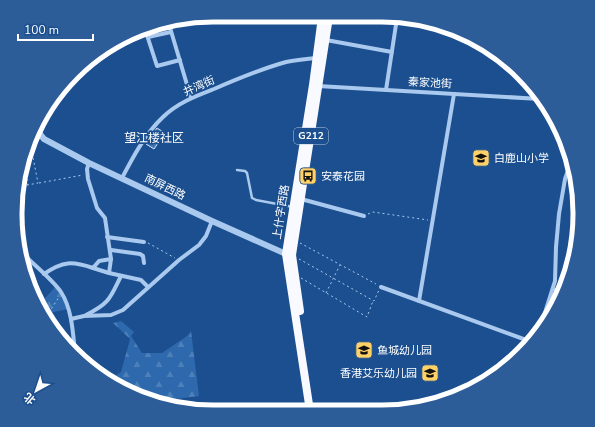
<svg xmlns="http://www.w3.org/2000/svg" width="595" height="427" font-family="'Nunito Sans','Noto Sans SC',sans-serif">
<defs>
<pattern id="forest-firs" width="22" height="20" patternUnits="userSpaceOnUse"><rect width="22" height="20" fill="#2e69ad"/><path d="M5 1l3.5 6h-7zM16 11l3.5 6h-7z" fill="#4d80b9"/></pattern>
</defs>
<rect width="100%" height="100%" fill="#1b4f8f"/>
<g fill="url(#forest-firs)">
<polygon points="56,286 68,309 49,313 46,317 38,306"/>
<polygon points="121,321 134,332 131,336 142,353 162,353 187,336 191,331 199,396 160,401 126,391 108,378 115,376 121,372 130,339 113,323"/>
</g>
<polygon fill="#4478b7" stroke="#cfe3fa" points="157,128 165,133 154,149 146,144"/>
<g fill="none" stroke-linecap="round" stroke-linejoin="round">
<g stroke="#a9c9ee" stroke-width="1" stroke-dasharray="2 3" stroke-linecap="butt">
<polyline points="29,148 34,144 38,139"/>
<polyline points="24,164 28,185"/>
<polyline points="39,183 83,175"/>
<polyline points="17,187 38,183 31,147"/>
<polyline points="368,214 373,212 428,220"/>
<polyline points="148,243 175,258"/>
<polyline points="300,243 376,284"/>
<polyline points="299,259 374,301 379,290"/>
<polyline points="301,278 367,317 373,301"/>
<polyline points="326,293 340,265"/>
<polyline points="46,317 59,297"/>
</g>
<g stroke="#a9c9ee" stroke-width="2.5">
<polyline points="62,86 68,82 72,76"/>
<polyline points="237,170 245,171 247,173 252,198 256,200 293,207"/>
<polyline points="553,289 562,292"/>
<polyline points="315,410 384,409 389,410"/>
</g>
<g stroke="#a9c9ee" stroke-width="4">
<polyline points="168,21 191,98"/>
<polyline points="145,29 157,66 180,60"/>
<polyline points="148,37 171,32"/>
<polyline points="326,40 392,52"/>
<polyline points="318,86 540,99"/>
<polyline points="386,90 397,18"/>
<path d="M122 178C133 157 145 134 163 117 177 103 196 96 214 89 237 79 261 69 286 62 296 60 306 59 316 58"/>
<polyline points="301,199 364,216"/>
<polyline points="107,237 144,242"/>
<polyline points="111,250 140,254 143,256 144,263"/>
<path d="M21 252C32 263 53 280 61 292 72 309 73 333 75 353"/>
<polyline points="93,268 109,273 141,280 148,287"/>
<polyline points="109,273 111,259"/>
<path d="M44 274C63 261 72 261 93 268L99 261 111 259 105 218 97 208 88 179 87 169 89 163"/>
<polyline points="381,287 529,341"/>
<polyline points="419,301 454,94"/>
<path d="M86 315C110 303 110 298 121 276"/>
<polyline points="71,319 84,316 111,315 123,310 179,260 199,245 206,236 212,221"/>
<polyline points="541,325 555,281 556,247 559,214 565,179 571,162"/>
</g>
<polyline stroke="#a9c9ee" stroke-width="6" points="35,128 44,139 89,163 212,221 286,254 290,255"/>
<g stroke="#f8faff" stroke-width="8">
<polyline points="300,311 292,255 329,17"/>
<polyline points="310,411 286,254 313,85 322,17"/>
</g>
</g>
<defs>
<symbol id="school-square" viewBox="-11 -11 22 22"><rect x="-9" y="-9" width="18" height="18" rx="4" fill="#ffd166" stroke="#1b4f8f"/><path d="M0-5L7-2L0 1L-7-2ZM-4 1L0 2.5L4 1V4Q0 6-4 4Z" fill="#111"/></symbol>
<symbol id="bus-square" viewBox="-11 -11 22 22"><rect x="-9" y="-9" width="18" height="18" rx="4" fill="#ffd166" stroke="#1b4f8f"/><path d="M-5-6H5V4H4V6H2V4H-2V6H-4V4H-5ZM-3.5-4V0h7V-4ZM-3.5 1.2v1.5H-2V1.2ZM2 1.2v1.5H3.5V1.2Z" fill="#111"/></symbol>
</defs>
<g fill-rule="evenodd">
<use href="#school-square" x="471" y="148" width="20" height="20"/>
<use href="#bus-square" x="298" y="166" width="20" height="20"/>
<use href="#school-square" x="354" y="340" width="20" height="20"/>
<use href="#school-square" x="420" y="363" width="20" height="20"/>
</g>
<g text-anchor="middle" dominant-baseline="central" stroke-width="3.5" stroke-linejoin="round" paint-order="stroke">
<rect fill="#1b4f8f" stroke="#bbcadd" stroke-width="1" x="294" y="128" width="34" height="16" rx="3"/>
<g font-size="10" font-weight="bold" fill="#fff">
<text x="311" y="136">G212</text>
</g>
<g font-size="11" fill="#fff" stroke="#1b4f8f">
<text transform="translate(430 83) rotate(3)">秦家池街</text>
<text transform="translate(199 86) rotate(-24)">井湾街</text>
<text transform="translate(165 187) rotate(26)">南屏西路</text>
<text transform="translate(281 212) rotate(-81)">上什字西路</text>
</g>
<g font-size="11" fill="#fff" stroke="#1b4f8f" text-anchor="start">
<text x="494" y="158">白鹿山小学</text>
<text x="321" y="176">安泰花园</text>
<text x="377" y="350">鱼城幼儿园</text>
<text x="417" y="373" text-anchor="end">香港艾乐幼儿园</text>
</g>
<g font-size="12" fill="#fff" stroke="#1b4f8f">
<text x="154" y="138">望江楼社区</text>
</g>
</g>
<path d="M0 0H595V427H0ZM213 22H382A191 191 0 0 1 573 213V214A191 191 0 0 1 382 405H213A191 191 0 0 1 22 214V213A191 191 0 0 1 213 22Z" fill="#2d5d98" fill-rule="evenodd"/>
<path fill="none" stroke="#fff" stroke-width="5" d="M213 22H382A191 191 0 0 1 573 213V214A191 191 0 0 1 382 405H213A191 191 0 0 1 22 214V213A191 191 0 0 1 213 22Z"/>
<g transform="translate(36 391) rotate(220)" stroke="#1b4f8f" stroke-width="3" paint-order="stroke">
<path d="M0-3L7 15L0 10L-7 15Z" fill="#ffffff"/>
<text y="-6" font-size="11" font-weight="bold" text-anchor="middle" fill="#ffffff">北</text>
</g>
<path d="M18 34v6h75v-6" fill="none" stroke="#ffffff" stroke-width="2"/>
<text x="24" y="34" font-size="12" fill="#ffffff" stroke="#1b4f8f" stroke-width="3" paint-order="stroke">100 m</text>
</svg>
